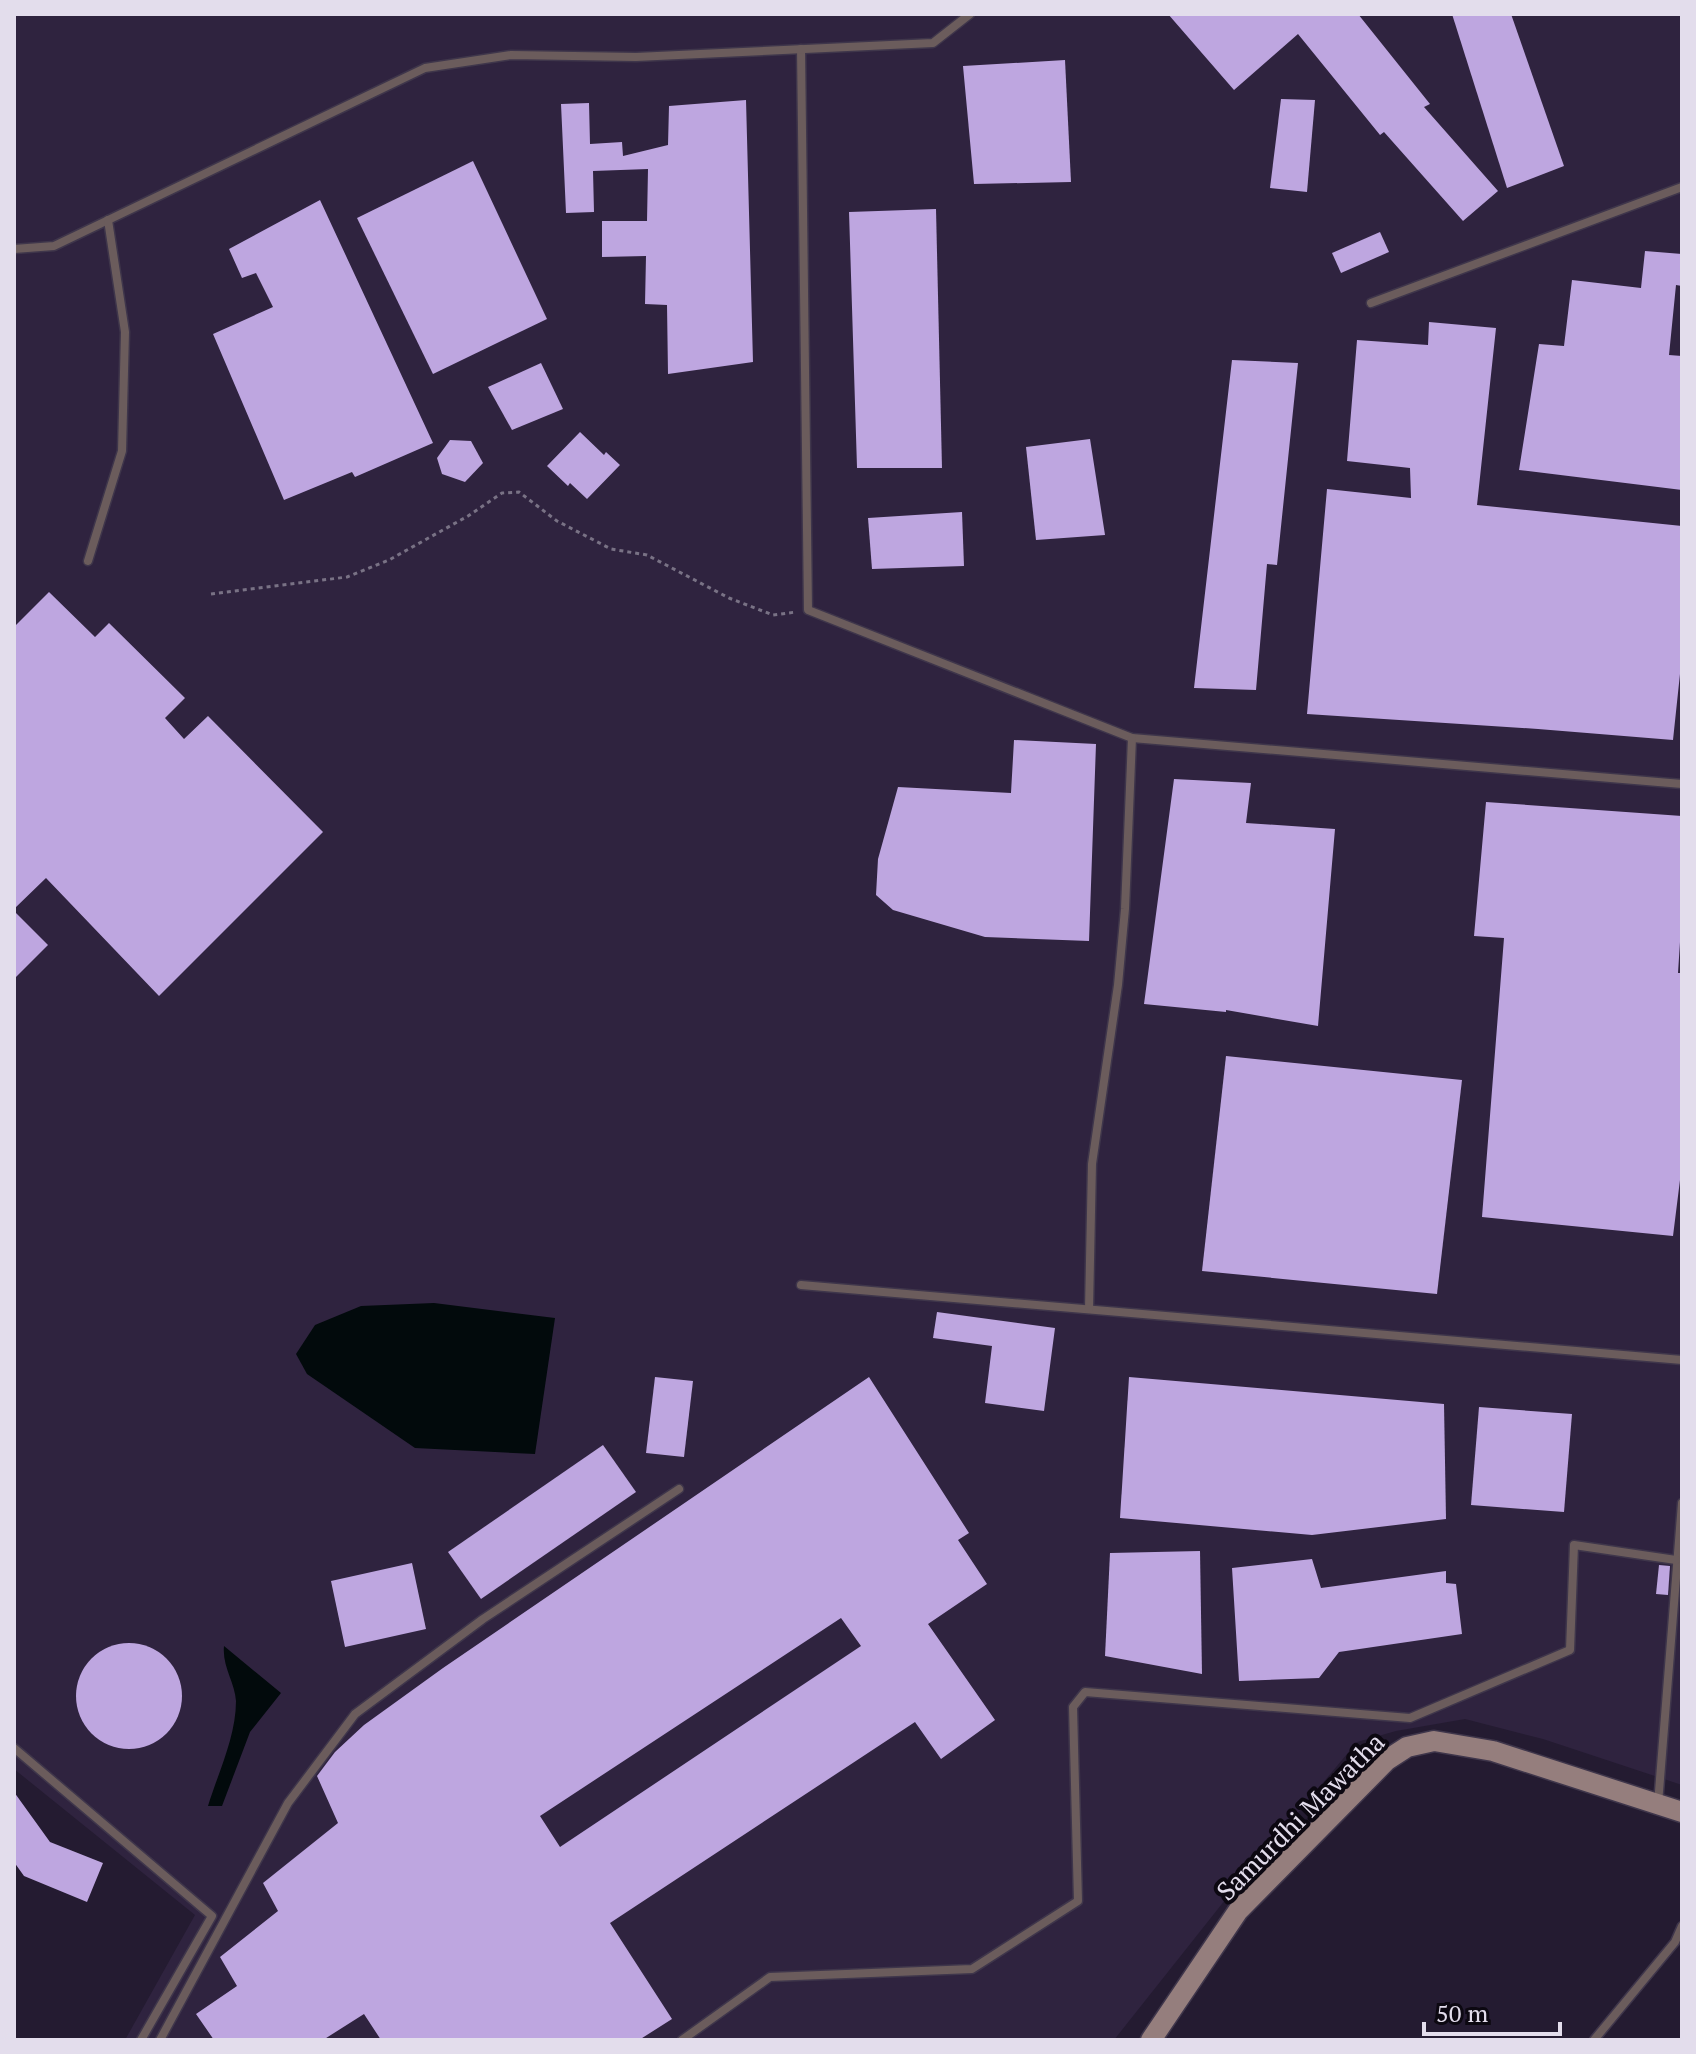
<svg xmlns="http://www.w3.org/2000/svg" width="1696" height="2054" font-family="'PT Serif',serif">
<rect width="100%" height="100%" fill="#241b31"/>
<polygon fill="#2f233f" points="14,14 1682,14 1682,1785 1543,1739 1465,1719 1396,1731 1357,1742 1225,1900 1114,2040 125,2040 195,1915 14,1769"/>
<g fill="#020a0c">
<polygon points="434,1303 555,1318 535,1454 415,1448 307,1374 296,1354 315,1325 361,1306"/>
<path d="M224 1646 281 1693 250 1732 222 1806H208C218 1773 236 1737 236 1701 235 1682 222 1667 224 1646Z"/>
</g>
<g fill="#bea6e0" fill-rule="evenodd">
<polygon points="1168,14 1358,14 1430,104 1424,107 1498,191 1463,221 1384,132 1380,135 1298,34 1234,90"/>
<polygon points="1452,14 1511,14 1564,166 1507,188"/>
<polygon points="1065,60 1071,182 974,184 963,66"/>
<polygon points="1281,99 1315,100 1307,192 1270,188"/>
<polygon points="746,100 753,362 668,374 667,305 645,304 646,256 602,257 602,221 647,221 648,169 593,171 594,212 566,213 561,104 589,103 590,144 622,142 623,156 668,145 669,106"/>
<polygon points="473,161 547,319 433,374 357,218"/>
<polygon points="320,200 433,443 355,477 352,472 284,500 213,334 273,307 256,273 242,278 229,249"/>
<polygon points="936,209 942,468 857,468 849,212"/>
<polygon points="1380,232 1389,252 1341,273 1332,253"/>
<polygon points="1645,251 1682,254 1682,286 1676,285 1669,355 1682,356 1682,490 1519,470 1539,344 1564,346 1572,280 1641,288"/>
<polygon points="1429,322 1496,328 1477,505 1682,526 1682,655 1673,740 1538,729 1307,714 1327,489 1411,498 1410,468 1347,461 1357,340 1428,345"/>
<polygon points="1232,360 1298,363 1277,565 1267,564 1256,690 1194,688"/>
<polygon points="541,363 563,409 512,430 488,387"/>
<polygon points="580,432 604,455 606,452 620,465 587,499 570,483 568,486 547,466"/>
<polygon points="1090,439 1105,535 1036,540 1026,447"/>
<polygon points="450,440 471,441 483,463 465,482 442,474 437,458"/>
<polygon points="962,512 964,566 872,569 868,518"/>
<polygon points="49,592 95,637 109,623 185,698 165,718 184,739 208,716 323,832 159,996 46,878 14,909 14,627"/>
<polygon points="1014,740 1096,744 1089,941 985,937 893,910 876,895 878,859 898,787 1011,793"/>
<polygon points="1174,779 1251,783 1246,823 1335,829 1318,1026 1226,1010 1226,1012 1144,1004"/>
<polygon points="1486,802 1682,816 1682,911 1678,973 1682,973 1682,1164 1673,1236 1482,1217 1504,938 1474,936"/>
<polygon points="14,911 48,945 14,979"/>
<polygon points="1226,1056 1462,1080 1437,1294 1202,1271"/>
<polygon points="937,1312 1055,1328 1044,1411 985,1403 992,1346 933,1338"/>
<polygon points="655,1377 693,1381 684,1457 646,1453"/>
<path d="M869 1377 969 1533 958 1540 987 1584 928 1624 995 1720 941 1759 915 1722 610 1923 672 2019 639 2040H381L364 2014 323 2040H214L196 2014 237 1986 220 1957 278 1911 263 1883 338 1823 317 1776 335 1752 364 1725 443 1668ZM841 1618 861 1646 560 1847 540 1816Z"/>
<polygon points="1129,1377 1444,1404 1446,1519 1312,1535 1120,1518"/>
<polygon points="1479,1407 1572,1414 1564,1512 1471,1505"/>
<polygon points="603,1445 636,1492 481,1599 448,1552"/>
<polygon points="1200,1551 1202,1674 1105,1656 1110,1553"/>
<polygon points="1312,1559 1321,1588 1446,1571 1446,1583 1456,1584 1462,1634 1339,1652 1319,1678 1239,1681 1232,1568"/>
<polygon points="412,1563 426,1629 345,1647 331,1581"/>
<polygon points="1659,1565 1670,1566 1668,1595 1656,1594"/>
<circle cx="129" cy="1696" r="53"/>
<polygon points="14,1792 50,1842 103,1863 87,1902 24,1876 14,1862"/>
</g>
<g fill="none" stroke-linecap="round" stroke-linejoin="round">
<defs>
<g id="lane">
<polyline points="801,49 808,610 1132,738 1682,784"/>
<polyline points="14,249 54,246 425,68 511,55 636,57 933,43 970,14"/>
<polyline points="1371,303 1682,187"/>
<polyline points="88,561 122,451 125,332 108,220"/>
<polyline points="801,1285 1682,1360"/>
<polyline points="1089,1309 1092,1164 1118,985 1125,909 1132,738"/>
<polyline points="14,1748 212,1916 141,2040"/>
<polyline points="1658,1804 1682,1503"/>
<polyline points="160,2040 288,1803 355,1714 483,1619 679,1489"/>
<polyline points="682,2040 770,1977 972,1969 1078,1901 1073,1707 1085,1692 1410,1718 1570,1650 1574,1545 1676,1560"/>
<polyline points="1594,2040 1675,1942 1682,1926"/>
</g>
<polyline id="secondary" points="1151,2040 1238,1911 1387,1760 1407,1747 1434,1741 1493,1751 1682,1812"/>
</defs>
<use href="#lane" stroke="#3f364b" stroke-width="11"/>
<use href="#secondary" stroke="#3f364b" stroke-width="23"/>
<polyline stroke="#797285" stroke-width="3" stroke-dasharray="4 4" stroke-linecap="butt" points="211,594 347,577 389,560 468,516 502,493 519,492 557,521 611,549 647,555 729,598 773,615 796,612"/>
<use href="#lane" stroke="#6b5c5c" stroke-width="8"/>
<use href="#secondary" stroke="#957e7d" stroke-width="20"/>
</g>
<g text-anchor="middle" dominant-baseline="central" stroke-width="8" stroke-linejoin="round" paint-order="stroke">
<g font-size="26" fill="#e3ddec" stroke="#0c0811">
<text transform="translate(1300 1816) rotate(-45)">Samurdhi Mawatha</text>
</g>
</g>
<rect width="1696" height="2054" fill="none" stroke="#e3ddec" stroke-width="32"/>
<path d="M1424 2022v12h136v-12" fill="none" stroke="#e3ddec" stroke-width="4"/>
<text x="1436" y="2022" font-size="24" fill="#e3ddec" stroke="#0c0811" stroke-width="6" paint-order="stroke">50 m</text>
</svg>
